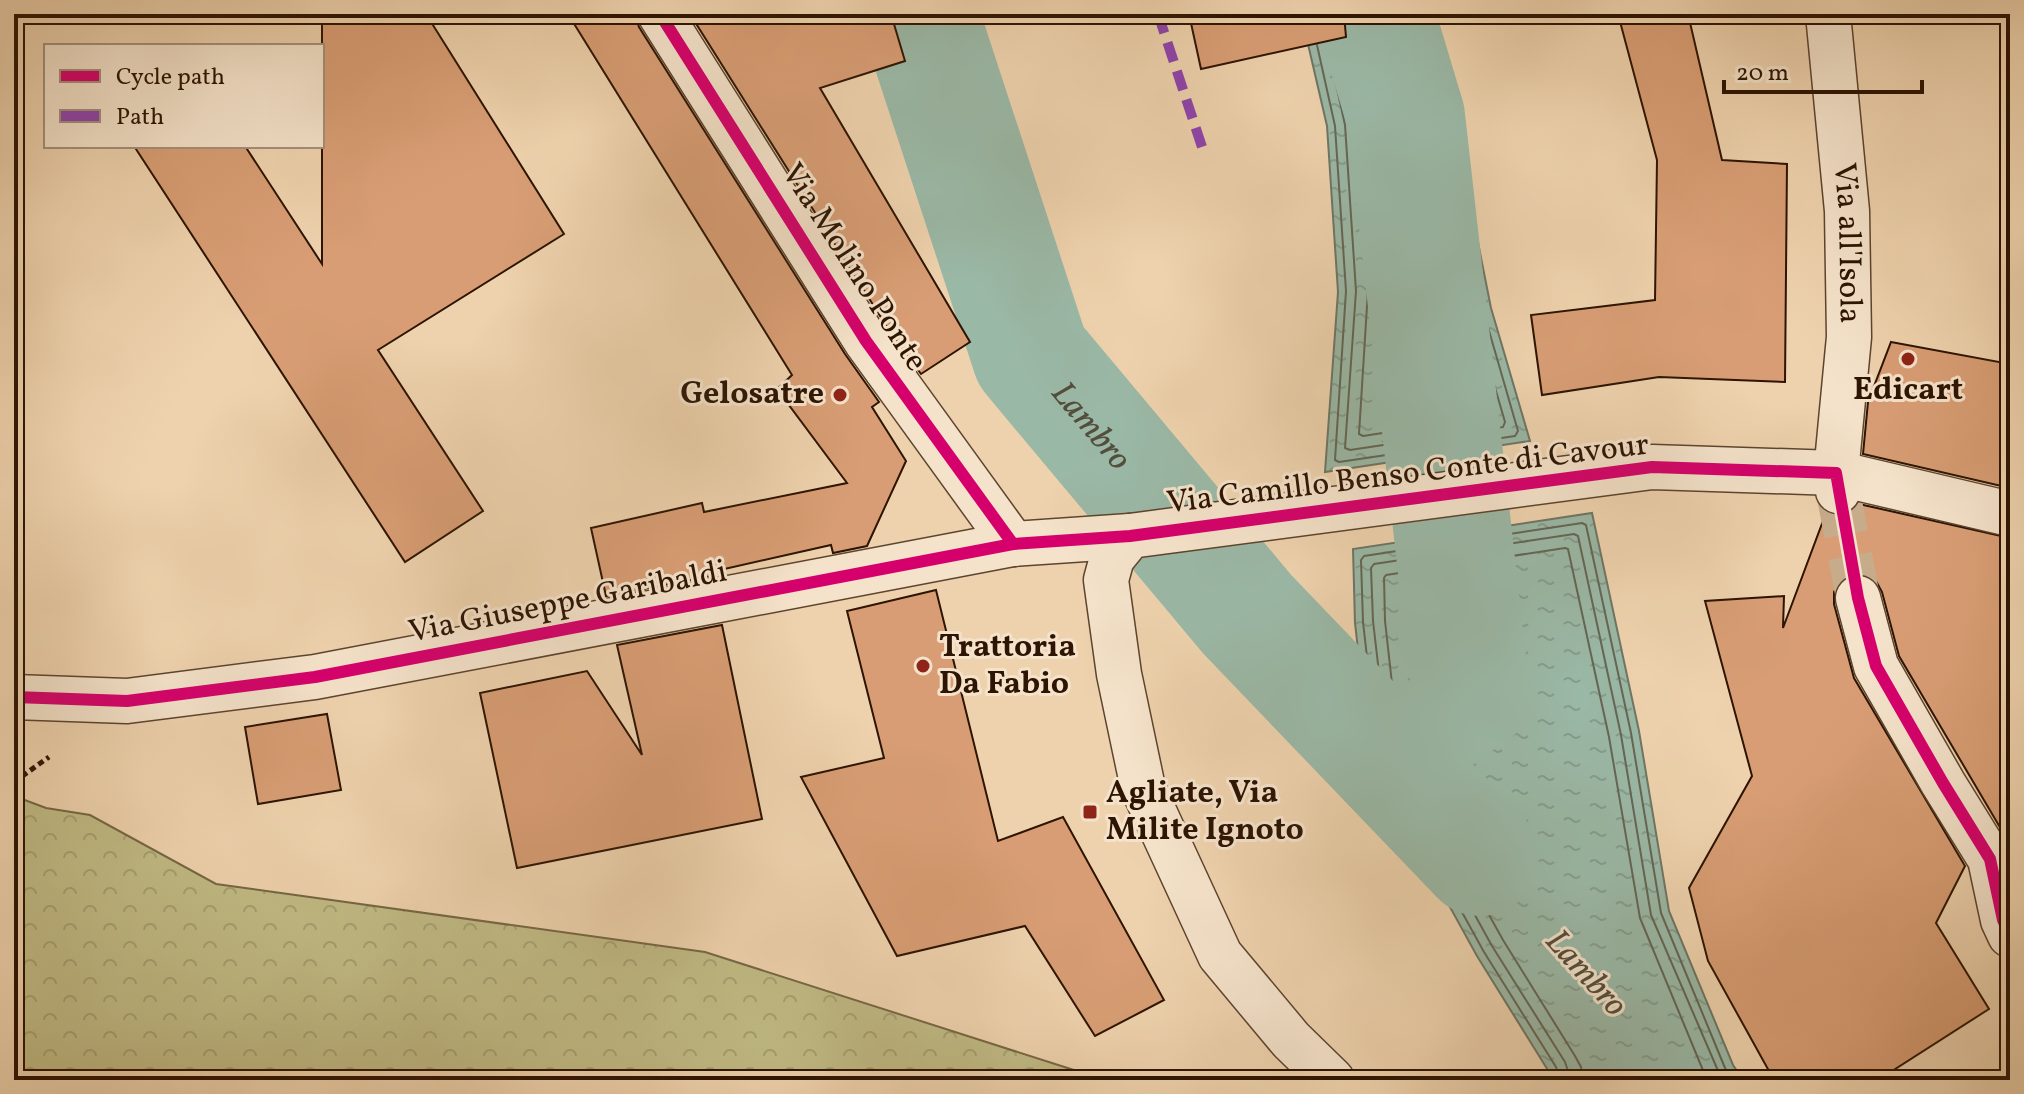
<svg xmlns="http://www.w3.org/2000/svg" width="2024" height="1094" font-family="Vollkorn,serif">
<defs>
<pattern id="forest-crowns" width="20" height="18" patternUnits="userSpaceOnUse" patternTransform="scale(2)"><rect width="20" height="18" fill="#c0ba84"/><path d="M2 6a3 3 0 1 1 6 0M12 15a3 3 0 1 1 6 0" fill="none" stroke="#a59f70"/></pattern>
<pattern id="water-ripples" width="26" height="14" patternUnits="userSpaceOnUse" patternTransform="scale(2)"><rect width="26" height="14" fill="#9ab8a6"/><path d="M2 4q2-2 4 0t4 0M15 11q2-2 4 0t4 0" fill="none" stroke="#859d8d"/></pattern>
</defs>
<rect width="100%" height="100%" fill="#eed2ad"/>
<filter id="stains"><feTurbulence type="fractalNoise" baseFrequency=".0025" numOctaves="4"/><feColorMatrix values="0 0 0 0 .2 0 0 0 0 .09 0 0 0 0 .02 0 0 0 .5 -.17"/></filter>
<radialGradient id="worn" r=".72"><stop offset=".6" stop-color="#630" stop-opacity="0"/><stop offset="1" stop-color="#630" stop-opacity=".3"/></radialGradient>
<polygon fill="url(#forest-crowns)" stroke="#766744" stroke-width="2" points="14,796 46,808 90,815 216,884 705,952 1077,1071 1099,1080 14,1080"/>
<g fill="url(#water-ripples)" stroke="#6e7665" stroke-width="2">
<polygon points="1301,14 1428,14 1445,77 1491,308 1530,441 1325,472 1338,292 1327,126"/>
<polygon points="1592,513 1639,731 1669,911 1733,1065 1743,1080 1554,1080 1477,956 1371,764 1355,623 1353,549"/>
</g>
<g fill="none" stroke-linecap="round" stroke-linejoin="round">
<g stroke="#646654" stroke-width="2">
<polyline points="1338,41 1357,123 1368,290 1359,434 1363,436 1487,417 1490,413 1461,315 1416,84 1399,14"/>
<polyline points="1327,43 1345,125 1356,291 1345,448 1350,450 1503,427 1505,422 1473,312 1428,81 1411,14"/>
<polyline points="1317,45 1335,126 1346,291 1335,460 1339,462 1515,436 1518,431 1483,310 1437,79 1421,14"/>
<polyline points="1560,1080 1556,1067 1484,952 1379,762 1363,622 1361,560 1364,556 1582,523 1586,525 1631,733 1661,913 1725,1068 1734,1080"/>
<polyline points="1571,1080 1565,1062 1492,946 1389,759 1373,621 1371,568 1374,564 1574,534 1578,536 1621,735 1651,915 1722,1080"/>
<polyline points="1583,1080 1581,1067 1575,1056 1503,940 1400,755 1385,621 1384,578 1386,575 1565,548 1568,549 1609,737 1640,918 1707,1080"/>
</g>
<g stroke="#9ab8a6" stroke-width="118">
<path id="s1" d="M919 14 1031 356 1247 614 1480 857"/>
<polyline points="1375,14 1406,117 1471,695"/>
</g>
</g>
<g fill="#d89d74" stroke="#2d1403" stroke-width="2">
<polygon points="322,14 426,14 564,234 378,350 483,511 405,562 134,146 245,146 322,264"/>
<polygon points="568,14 635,14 639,27 845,354 879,402 872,407 906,461 867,546 833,553 831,545 711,572 712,576 606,596 591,528 702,503 704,512 847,483 777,389 792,375"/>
<polygon points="690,14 891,14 905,61 820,88 970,342 921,374 887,327"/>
<polygon points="1189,14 1344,14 1346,37 1201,69"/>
<polygon points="1618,14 1688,14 1722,160 1787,164 1785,382 1659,377 1542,395 1531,315 1655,300 1657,160"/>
<polygon points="1891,342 2010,364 2010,488 1863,454 1868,402"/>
<polygon points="1859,504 2010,538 2010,634 2003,668 2010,705 2010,826 2001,829 1899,656 1882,592 1876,581 1864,574 1851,574 1840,581 1834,592 1834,604 1854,678 1965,866 1936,923 1989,1009 1878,1080 1774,1080 1708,961 1689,888 1752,776 1705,601 1784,596 1783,628 1826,513 1842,516 1852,512"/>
<polygon points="936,590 998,841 1063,817 1164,1000 1095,1036 1025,926 897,956 801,777 884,758 847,611"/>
<polygon points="722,625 762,819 517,868 480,693 587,671 642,755 617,645"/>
<polygon points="327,714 341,790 258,804 245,727"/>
</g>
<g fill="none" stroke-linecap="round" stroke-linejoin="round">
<polyline stroke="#c7ac8b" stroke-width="44" stroke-dasharray="44 22" stroke-linecap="butt" points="1838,491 1858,598"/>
<defs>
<g id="minor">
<polyline points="660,14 866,341 1013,544"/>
<path id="s2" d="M1828 14 1847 211 1849 337 1836 473 1838 491"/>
<polyline points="1858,598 1876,666 1943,783 1990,859 2003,920 2010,935"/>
<polyline points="14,697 127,701 315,677 1013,544 1130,536"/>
</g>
<polyline id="tertiary" points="1332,1080 1291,1040 1220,955 1143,788 1119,674 1106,580 1112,558 1130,536 1652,467 1836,473 2010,514"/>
</defs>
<use href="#minor" stroke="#5d442e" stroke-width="47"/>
<use href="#tertiary" stroke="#5d442e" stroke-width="47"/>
<polyline stroke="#2d1403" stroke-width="5" stroke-dasharray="6 4" stroke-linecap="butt" points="14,782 49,757"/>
<use href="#minor" stroke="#f4e2ca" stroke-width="44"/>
<use href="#tertiary" stroke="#f4e2ca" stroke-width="44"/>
<polyline stroke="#8e44ad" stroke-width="10" stroke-dasharray="20 10" stroke-linecap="butt" points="1158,14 1202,147"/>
<defs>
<g id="cycleway">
<polyline points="660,14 866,341 1013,544"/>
<polyline points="14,697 127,701 315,677 1013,544 1130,536 1652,467 1836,473 1858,598 1876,666 1943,783 1990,859 2003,920 2010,935"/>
</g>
</defs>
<use href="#cycleway" stroke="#f4e2ca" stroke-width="17"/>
<use href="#cycleway" stroke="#d6006c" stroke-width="12"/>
</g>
<g fill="#8f2418" stroke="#f4e2ca" stroke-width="3">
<circle cx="1908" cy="359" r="8"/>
<circle cx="840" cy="395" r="8"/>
<circle cx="923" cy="666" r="8"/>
<rect x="1082" y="804" width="16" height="16" rx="4"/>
</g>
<g text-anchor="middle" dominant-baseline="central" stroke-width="6" stroke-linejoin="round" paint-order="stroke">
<g font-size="32" fill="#2d1403" stroke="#f4e2ca">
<text stroke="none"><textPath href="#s2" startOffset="230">Via all'Isola</textPath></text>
<text transform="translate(853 268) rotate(57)">Via Molino Ponte</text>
<text transform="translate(1408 475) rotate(-7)">Via Camillo Benso Conte di Cavour</text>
<text transform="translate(568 603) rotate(-11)">Via Giuseppe Garibaldi</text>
</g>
<g font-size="32" font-weight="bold" fill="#2d1403" stroke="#f4e2ca" text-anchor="start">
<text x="1908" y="391" text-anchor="middle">Edicart</text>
<text x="824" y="395" text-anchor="end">Gelosatre</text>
<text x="939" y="648">Trattoria<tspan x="939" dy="37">Da Fabio</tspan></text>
<text x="1106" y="794">Agliate, Via<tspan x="1106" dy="37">Milite Ignoto</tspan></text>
</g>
<g font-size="34" font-style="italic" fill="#534d3c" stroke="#f4e2ca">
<text stroke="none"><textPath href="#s1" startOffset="452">Lambro</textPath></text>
<text transform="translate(1585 974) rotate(48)">Lambro</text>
</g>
</g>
<rect width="2024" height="1094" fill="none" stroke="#eed2ad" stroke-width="48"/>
<rect x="16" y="16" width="1992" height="1062" fill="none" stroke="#2d1403" stroke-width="4"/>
<rect x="24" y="24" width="1976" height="1046" fill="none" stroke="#2d1403" stroke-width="2"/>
<rect x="44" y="44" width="280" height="104" fill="#f4e2ca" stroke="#a4907a" stroke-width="2"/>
<rect x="60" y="70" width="40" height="12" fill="#d6006c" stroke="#a4907a" stroke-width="2"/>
<text x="116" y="84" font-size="24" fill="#2d1403">Cycle path</text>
<rect x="60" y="110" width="40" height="12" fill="#8e44ad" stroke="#a4907a" stroke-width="2"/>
<text x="116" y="124" font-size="24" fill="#2d1403">Path</text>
<path d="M1724 80v12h198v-12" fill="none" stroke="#2d1403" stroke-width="4"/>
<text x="1736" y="80" font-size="24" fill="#2d1403" stroke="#f4e2ca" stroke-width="6" paint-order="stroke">20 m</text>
<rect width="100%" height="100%" filter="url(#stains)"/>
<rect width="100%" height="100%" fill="url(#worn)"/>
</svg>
